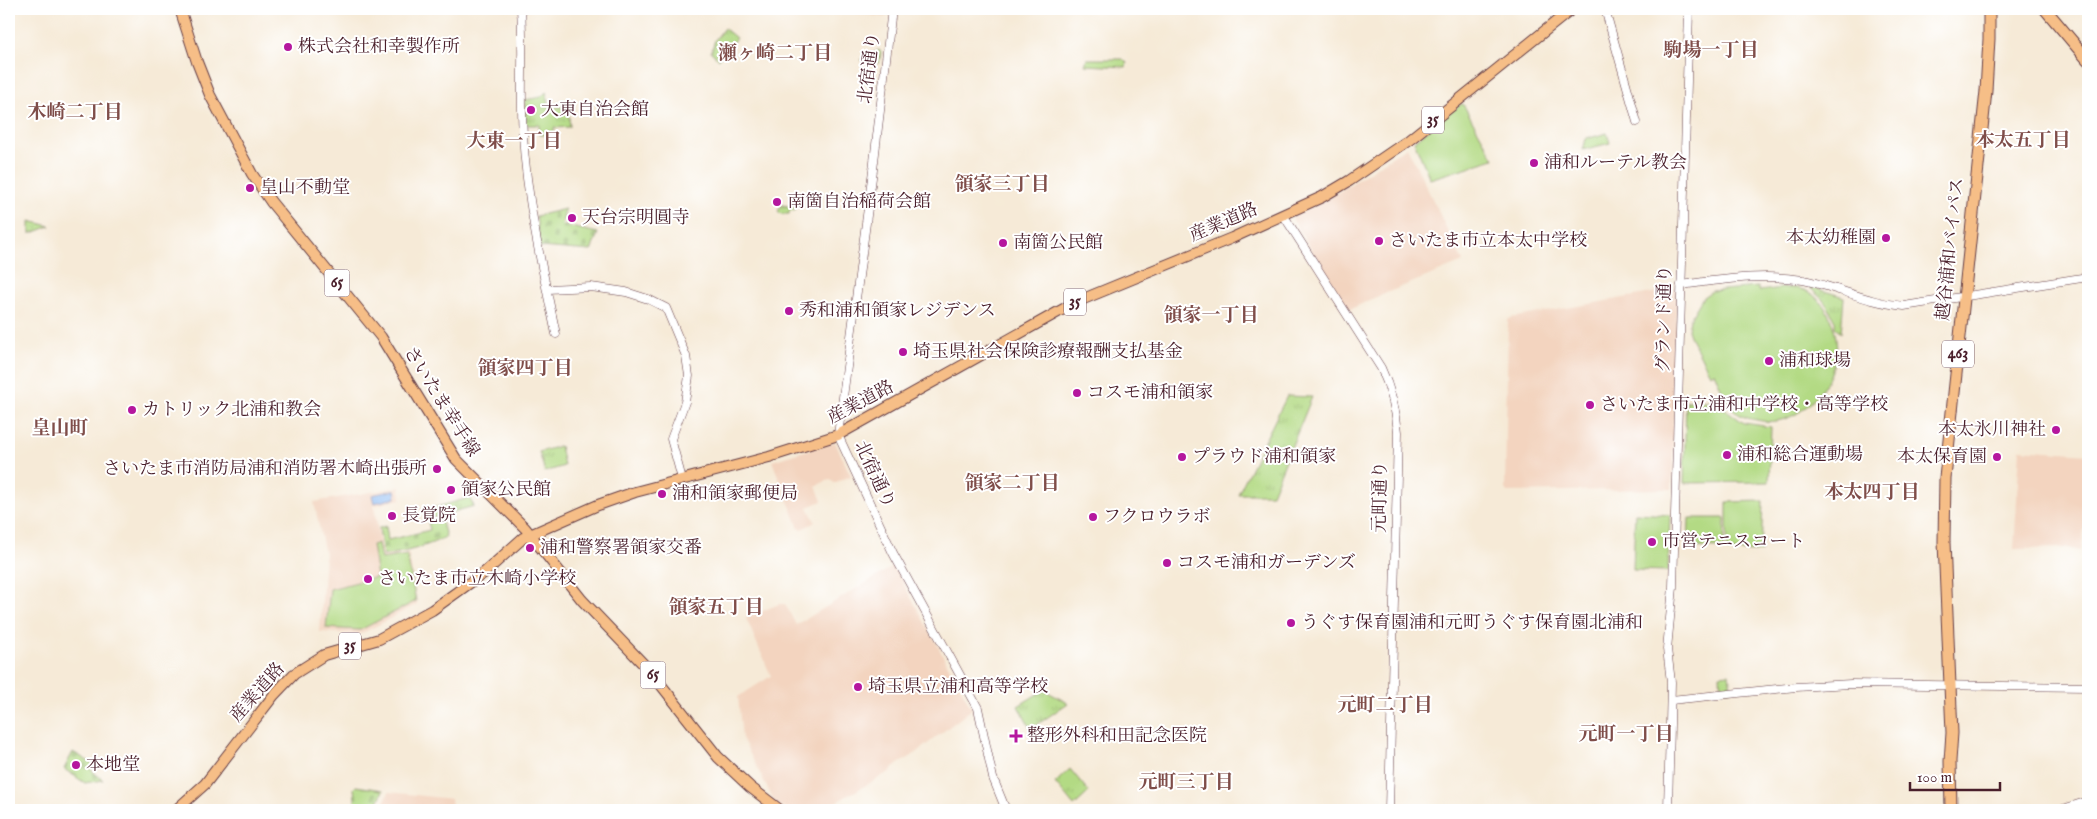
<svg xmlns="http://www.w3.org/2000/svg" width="2097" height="819" font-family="'IM FELL English','Noto Serif JP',serif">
<defs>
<pattern id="grass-tufts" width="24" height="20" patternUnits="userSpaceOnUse" patternTransform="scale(1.25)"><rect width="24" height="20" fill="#b3da84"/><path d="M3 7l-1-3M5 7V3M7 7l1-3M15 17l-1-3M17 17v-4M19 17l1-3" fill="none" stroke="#9bbb72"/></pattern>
<pattern id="cemetery-stones" width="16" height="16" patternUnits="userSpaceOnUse" patternTransform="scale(1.25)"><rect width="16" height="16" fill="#b3da84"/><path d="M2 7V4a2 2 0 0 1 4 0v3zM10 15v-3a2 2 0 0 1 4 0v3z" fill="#9bbb72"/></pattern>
<pattern id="garden-dots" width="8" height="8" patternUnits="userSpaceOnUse" patternTransform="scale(1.25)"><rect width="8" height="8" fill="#b3da84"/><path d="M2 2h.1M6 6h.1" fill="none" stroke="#9bbb72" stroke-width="1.8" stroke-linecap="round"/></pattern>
</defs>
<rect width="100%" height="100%" fill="#fff"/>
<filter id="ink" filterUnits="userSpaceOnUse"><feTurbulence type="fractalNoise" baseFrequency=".02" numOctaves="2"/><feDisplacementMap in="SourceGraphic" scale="10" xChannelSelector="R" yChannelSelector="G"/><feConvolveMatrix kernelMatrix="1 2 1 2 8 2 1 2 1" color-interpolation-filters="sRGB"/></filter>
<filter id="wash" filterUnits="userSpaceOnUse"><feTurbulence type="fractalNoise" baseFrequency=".0096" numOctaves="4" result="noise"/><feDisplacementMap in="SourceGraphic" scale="20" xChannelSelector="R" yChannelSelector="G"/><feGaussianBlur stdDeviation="1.12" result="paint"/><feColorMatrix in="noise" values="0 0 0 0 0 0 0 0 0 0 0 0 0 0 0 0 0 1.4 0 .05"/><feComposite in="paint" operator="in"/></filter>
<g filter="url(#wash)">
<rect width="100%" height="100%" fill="#f6ead7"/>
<g fill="#f3d4bf">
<polygon points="820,9 888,9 887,15 885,17"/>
<polygon points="1407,147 1463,262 1374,298 1349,310 1293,220 1293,217 1328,199"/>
<polygon points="1674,289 1677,292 1672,489 1507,492 1505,489 1508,320 1511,318"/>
<polygon points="835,442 851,476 834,483 830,479 816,486 822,501 808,507 815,522 802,529 799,528 772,461"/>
<polygon points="2020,449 2088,454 2088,529 2084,529 2081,551 2067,548 2014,549"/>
<polygon points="400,487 401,499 374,506 382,557 409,554 417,604 361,634 320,632 325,554 314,502"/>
<polygon points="894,566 972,709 912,756 893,767 891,771 838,801 819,810 788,810 775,803 742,738 738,697 771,676 746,618 779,604 785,604 796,625"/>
<polygon points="389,792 451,799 452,807 480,810 380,810"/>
</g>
<g fill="url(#grass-tufts)" stroke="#7e7c58">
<polygon points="724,28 736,38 719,59 711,52 715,40"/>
<polygon points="879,50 881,52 879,63 860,60"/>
<polygon points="1087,59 1123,59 1127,63 1126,67 1085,65"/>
<polygon points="546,92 549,103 553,107 568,107 570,127 554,128 554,135 539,135 539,125 525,125 525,100 541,97"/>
<polygon points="1607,133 1610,143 1583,150 1586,139"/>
<polygon points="782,205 795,207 794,211 790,210 789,214 781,214 778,211"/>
<polygon points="1808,286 1844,297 1841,333 1835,328 1835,321 1828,307 1822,299"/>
<polygon points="1287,396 1312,397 1272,494 1238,494"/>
<polygon points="560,446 564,466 545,472 539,452"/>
<polygon points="469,498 474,506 428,519 426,510"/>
<polygon points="1729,674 1731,689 1721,690 1720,675"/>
<polygon points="1044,690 1068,703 1031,729 1018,706"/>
<polygon points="1070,769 1089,792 1074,806 1055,783"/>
</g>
<g fill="url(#cemetery-stones)" stroke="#7e7c58">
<polygon points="565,209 562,225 598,233 591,251 540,247 536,216"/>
<path d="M441 518 446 537C425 547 406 552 383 556L379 528 386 526 388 540 430 530 428 522Z"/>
<polygon points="73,752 93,764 91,770 103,780 85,783 64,769"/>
<polygon points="356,786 383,790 375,810 356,810 354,788"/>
</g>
<polygon fill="url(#garden-dots)" stroke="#7e7c58" points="30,221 50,226 30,234"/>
<g fill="#b3da84" stroke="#7e7c58">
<polygon points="1461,104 1463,104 1494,159 1430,179 1414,141"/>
<path d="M1758 287V291C1772 290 1791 285 1804 290 1816 294 1827 308 1831 320 1835 331 1838 343 1836 354 1832 389 1796 430 1757 420 1750 419 1742 417 1736 412 1726 403 1720 385 1714 372L1710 374 1690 336 1688 330 1690 319 1703 297 1712 291Z"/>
<polygon points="1686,401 1714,401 1744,423 1771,427 1769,482 1684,483"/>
<polygon points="1763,501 1761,552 1727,551 1727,502"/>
<polygon points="1635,513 1670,515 1668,571 1633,570"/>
<polygon points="1689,518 1725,518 1724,548 1688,547"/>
<polygon points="378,543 381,559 407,555 416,601 360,630 326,628 330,589 377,577 372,545"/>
</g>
<polygon fill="#87b8f3" stroke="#686c8f" points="395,490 396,498 374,503 372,495"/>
</g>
<g filter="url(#ink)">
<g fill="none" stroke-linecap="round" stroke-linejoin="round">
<defs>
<g id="minor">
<path d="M521 9C524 51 520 93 523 135 527 202 542 268 556 334"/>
<polyline points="892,9 873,170 838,435 893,553 978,708 993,778 1006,810"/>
<polyline points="1605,9 1637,122"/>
<path d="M1284 216 1381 368C1391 389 1396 409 1398 432L1389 810"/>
<path d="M1681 285C1721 280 1763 273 1803 280 1837 287 1869 303 1904 306L2088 277"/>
<polyline points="547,289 591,287 626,292 648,299 666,308 686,356 689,376 685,402 671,439 682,479"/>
<polyline points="1671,700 1796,687 1851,684 2088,687"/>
<polyline points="1668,810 1671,682 1667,649 1673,587 1689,9"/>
<polyline points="2060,810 2088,801"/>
</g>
<g id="major">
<polyline points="180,9 197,62 210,95 252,174 271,202 381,337 456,459 525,528 582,600 650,671 718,757 750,787 780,810"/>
<polyline points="176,810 205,784 274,695 294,674 324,655 379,639 432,610 485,572 523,538 598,505 635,492 769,457 838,435 1076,302 1232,238 1322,197 1349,181 1409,140 1572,9"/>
</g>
<g id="highway">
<polyline points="2045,9 2088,60"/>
<polyline points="1951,810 1950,761 1952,733 1944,542 1945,478 1986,91 1989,39 1989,9"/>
</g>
</defs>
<use href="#minor" stroke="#643d45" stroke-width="9"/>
<use href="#major" stroke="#643d45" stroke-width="12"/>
<use href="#highway" stroke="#643d45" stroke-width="13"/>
<use href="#minor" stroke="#fff" stroke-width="8"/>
<use href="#major" stroke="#f6be87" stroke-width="10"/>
<use href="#highway" stroke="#f6be87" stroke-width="11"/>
</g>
</g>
<g fill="#b5179e" stroke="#fff" stroke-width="2">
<circle cx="288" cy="47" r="5"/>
<circle cx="531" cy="110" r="5"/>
<circle cx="1534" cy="163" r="5"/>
<circle cx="250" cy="188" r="5"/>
<circle cx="777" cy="202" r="5"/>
<circle cx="572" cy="218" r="5"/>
<circle cx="1886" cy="238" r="5"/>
<circle cx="1379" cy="241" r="5"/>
<circle cx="1003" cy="243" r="5"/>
<circle cx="789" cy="311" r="5"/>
<circle cx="903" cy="352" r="5"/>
<circle cx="1769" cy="361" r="5"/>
<circle cx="1077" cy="393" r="5"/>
<circle cx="1590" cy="405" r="5"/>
<circle cx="132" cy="410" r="5"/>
<circle cx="2056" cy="430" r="5"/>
<circle cx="1727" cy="455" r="5"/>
<circle cx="1182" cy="457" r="5"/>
<circle cx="1997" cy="457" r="5"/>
<circle cx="437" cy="469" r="5"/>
<circle cx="451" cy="490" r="5"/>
<circle cx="662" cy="494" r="5"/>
<circle cx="392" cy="516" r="5"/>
<circle cx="1093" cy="517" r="5"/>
<circle cx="1652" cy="542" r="5"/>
<circle cx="530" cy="548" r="5"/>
<circle cx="1167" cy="563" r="5"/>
<circle cx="368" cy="579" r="5"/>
<circle cx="1291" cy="623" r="5"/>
<circle cx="858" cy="687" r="5"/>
<path d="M1013.5 728.5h5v5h5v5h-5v5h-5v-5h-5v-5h5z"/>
<circle cx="76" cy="765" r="5"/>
</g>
<g text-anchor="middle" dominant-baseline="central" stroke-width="4" stroke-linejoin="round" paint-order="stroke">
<g fill="#fff" stroke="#80626b" stroke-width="1">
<rect x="1422" y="106.5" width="22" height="27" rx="4"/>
<rect x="324.5" y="269.5" width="25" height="27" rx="4"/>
<rect x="1064" y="288.5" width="22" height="27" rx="4"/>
<rect x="1942" y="340.5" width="32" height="27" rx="4"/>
<rect x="339" y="632.5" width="22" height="27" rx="4"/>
<rect x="640.5" y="661.5" width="25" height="27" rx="4"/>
</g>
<g font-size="16" font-weight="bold" fill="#4a1f2b">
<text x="1433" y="120">35</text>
<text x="337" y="283">65</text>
<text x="1075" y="302">35</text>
<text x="1958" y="354">463</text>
<text x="350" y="646">35</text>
<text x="653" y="675">65</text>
</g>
<g font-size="18" fill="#4a1f2b" stroke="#fff" text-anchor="start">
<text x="298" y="47">株式会社和幸製作所</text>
<text x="541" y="110">大東自治会館</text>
<text x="1544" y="163">浦和ルーテル教会</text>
<text x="260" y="188">皇山不動堂</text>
<text x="787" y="202">南箇自治稲荷会館</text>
<text x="582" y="218">天台宗明圓寺</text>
<text x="1876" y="238" text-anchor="end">本太幼稚園</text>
<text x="1389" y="241">さいたま市立本太中学校</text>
<text x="1013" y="243">南箇公民館</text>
<text x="799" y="311">秀和浦和領家レジデンス</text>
<text x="913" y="352">埼玉県社会保険診療報酬支払基金</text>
<text x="1779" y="361">浦和球場</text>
<text x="1087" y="393">コスモ浦和領家</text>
<text x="1600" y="405">さいたま市立浦和中学校・高等学校</text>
<text x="142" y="410">カトリック北浦和教会</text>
<text x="2046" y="430" text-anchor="end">本太氷川神社</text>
<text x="1737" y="455">浦和総合運動場</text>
<text x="1192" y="457">プラウド浦和領家</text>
<text x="1987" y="457" text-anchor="end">本太保育園</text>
<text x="427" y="469" text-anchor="end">さいたま市消防局浦和消防署木崎出張所</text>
<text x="461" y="490">領家公民館</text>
<text x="672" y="494">浦和領家郵便局</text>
<text x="402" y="516">長覚院</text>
<text x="1103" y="517">フクロウラボ</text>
<text x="1662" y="542">市営テニスコート</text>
<text x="540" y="548">浦和警察署領家交番</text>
<text x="1177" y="563">コスモ浦和ガーデンズ</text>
<text x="378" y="579">さいたま市立木崎小学校</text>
<text x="1301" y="623">うぐす保育園浦和元町うぐす保育園北浦和</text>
<text x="868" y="687">埼玉県立浦和高等学校</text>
<text x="1027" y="736">整形外科和田記念医院</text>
<text x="86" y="765">本地堂</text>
</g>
<g font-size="18" fill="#4a1f2b" stroke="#fff">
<text transform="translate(870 68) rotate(-83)">北宿通り</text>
<text transform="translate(1224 223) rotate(-23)">産業道路</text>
<text transform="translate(1951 249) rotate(-84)">越谷浦和バイパス</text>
<text transform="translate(1665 319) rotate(-89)">グランド通り</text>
<text transform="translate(441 402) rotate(58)">さいたま幸手線</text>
<text transform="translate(861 403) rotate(-28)">産業道路</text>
<text transform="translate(874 475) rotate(65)">北宿通り</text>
<text transform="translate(1381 497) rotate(-89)">元町通り</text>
<text transform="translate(258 693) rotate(-49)">産業道路</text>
</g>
<g font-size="19" font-weight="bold" fill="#7f4d49" stroke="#fff">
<text x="1711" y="51">駒場一丁目</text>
<text x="775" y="54">瀬ヶ崎二丁目</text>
<text x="75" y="113">木崎二丁目</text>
<text x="2023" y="141">本太五丁目</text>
<text x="514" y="142">大東一丁目</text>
<text x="1002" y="185">領家三丁目</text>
<text x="1211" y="316">領家一丁目</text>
<text x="525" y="369">領家四丁目</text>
<text x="60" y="429">皇山町</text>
<text x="1012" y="484">領家二丁目</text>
<text x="1872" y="493">本太四丁目</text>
<text x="716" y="608">領家五丁目</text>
<text x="1385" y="706">元町二丁目</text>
<text x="1626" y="735">元町一丁目</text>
<text x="1186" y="783">元町三丁目</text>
</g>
</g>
<rect width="2097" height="819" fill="none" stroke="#fff" stroke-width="30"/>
<path d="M1910 782v8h90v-8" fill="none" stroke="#4a1f2b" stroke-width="2.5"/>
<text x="1917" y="782" font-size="15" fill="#4a1f2b" stroke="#ffffff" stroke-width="4" paint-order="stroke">100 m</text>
</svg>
